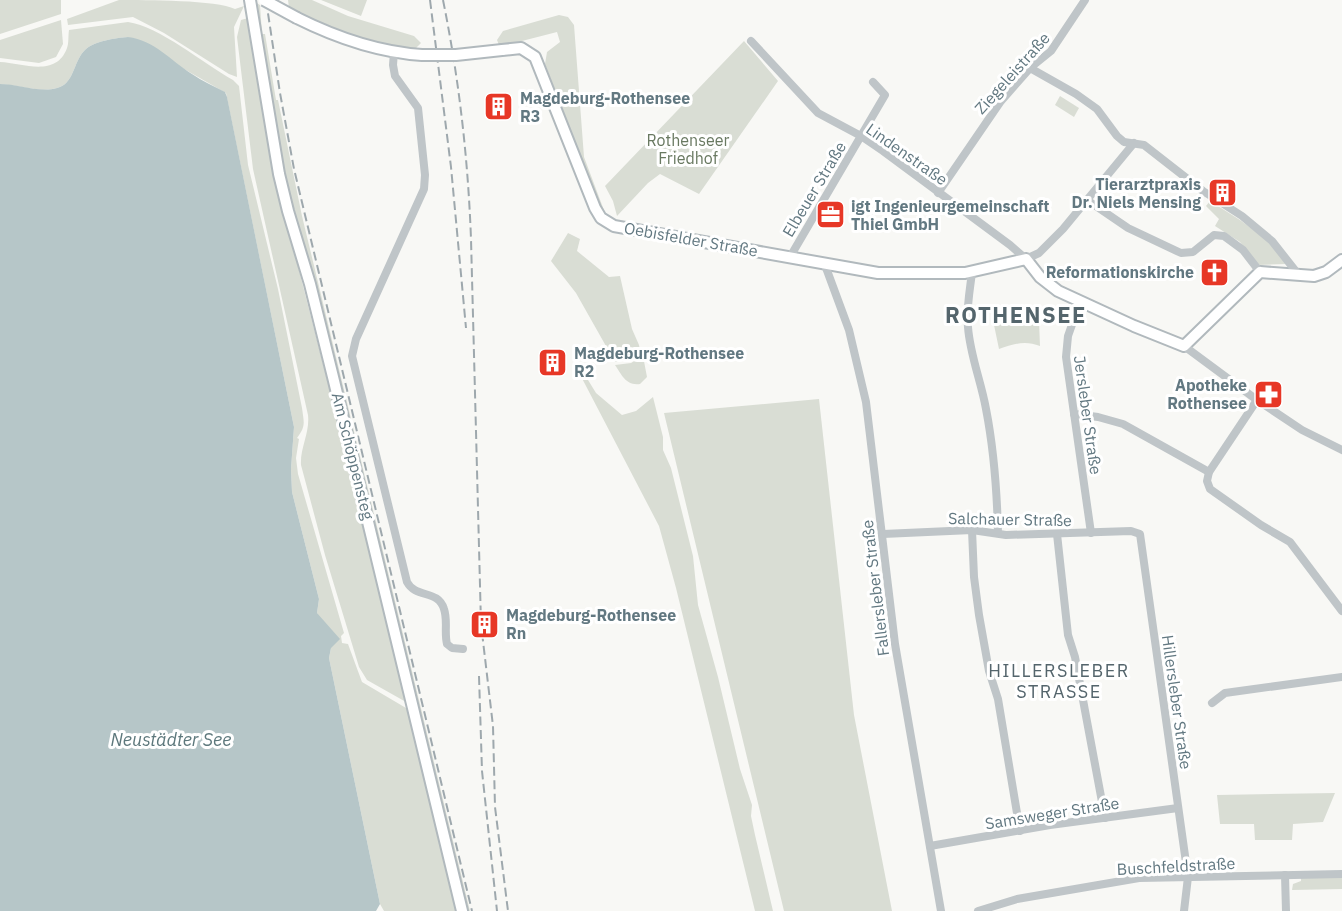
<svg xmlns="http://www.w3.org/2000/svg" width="1342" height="911" font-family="'IBM Plex Sans',sans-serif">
<rect width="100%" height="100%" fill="#f8f8f5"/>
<g fill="#d9ddd4">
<polygon points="0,0 61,0 61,14 0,34"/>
<path d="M119 0C146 0 217 0 235 9L244 6 234 27 237 77 229 74 164 33 133 17 68 25 67 19Z"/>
<polygon points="252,0 260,5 262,34 265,34 276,100 278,100 302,216 470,911 465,911 293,219 282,170"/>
<path d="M288 0H312L348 16 414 36 421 43 414 50C366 42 331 31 289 8Z"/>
<polygon points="321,0 367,0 361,16"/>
<polygon points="559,15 568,17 574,25 584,157 605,213 601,213 545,64 547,52 560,42 557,32 518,42 499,45 497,40 503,31"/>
<path d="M248 18 256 62 257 82 260 86 283 208 331 395 406 702 367 680 359 667 325 555 301 465C300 448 310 433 308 415L253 169 237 37 241 20Z"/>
<polygon points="61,20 63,44 56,57 39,63 0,58 0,40"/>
<path d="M128 22C159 26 204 64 233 80L239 86 248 165 278 289 302 408C304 423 306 426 297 438L299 439 296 458 298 474 344 633 341 636 342 643 348 644 362 682 406 708 409 713 457 911H384L380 904 329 658 331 648 317 613 319 599 292 492 291 469 294 427 226 93 128 37C115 38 93 41 84 51 73 63 74 84 57 88 39 93 18 85 0 84V62C23 63 56 78 67 48 69 43 68 36 69 30Z"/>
<polygon points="744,41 778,81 699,194 660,174 648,183 617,216 613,201 605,186"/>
<polygon points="1060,96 1079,108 1074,117 1055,105"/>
<polygon points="1210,201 1240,220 1267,240 1286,264 1258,265 1240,242 1215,226 1219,219 1206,206"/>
<polygon points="568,233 580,239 577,251 609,277 620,276 632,329 639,345 641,355 615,362 576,293 551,261"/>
<path d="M999 318 1039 321 1040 346C1025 340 1013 344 999 349L994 325Z"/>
<path d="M643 356 647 377 640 384C626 386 622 375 615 365L631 363Z"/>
<polygon points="577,362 596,393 622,415 636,411 653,397 663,437 663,450 671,468 693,556 698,605 718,677 740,769 752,805 751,816 755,835 773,911 755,911 676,588 659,526 574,363"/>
<polygon points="819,399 854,715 892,911 784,911 664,413"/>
<polygon points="1335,793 1323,822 1293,824 1292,840 1255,840 1254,824 1220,824 1217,795"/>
<polygon points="1301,878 1342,878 1342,889 1292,890 1293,884 1301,881"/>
</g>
<path fill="#b6c6c8" d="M128 37C154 40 171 61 192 74 202 81 214 86 225 92L227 97 294 427 291 469 292 492 319 599 317 613 340 639 331 648 329 658 380 904 376 911H0V84C18 84 39 93 57 88 74 84 73 63 84 51 93 41 115 38 128 37Z"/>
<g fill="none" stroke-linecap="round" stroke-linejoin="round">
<defs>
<g id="secondary">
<polyline points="250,0 279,174 288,211 310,284 334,381 462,911"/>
<path d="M297 18C337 38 377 52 422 55"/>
<polyline points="502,50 521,48 535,57 595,208 601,218 614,226 878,273 965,273 1026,259 1040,277 1058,291 1134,326 1184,346 1260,272 1314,276 1326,272 1342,260"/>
</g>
</defs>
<use href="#secondary" stroke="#b1b9bd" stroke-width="14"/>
<g stroke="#bfc5c8" stroke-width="8">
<polyline points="751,41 818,113 861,136 883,151 1010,245 1026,259 1039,253 1063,229 1134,143"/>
<path d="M394 52 393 65 395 76 418 108 425 175 424 189 356 339 352 356 407 582C416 599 438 589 444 609 448 621 444 632 447 644L452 648 463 649"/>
<polyline points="1030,68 1076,94 1097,109 1117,136 1124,142 1144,145 1203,191 1242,216 1272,241 1298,274"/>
<polyline points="938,193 1001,101 1030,68 1051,51 1085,0"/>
<polyline points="1087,200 1128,228 1181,253 1193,252 1214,235 1224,236 1243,250 1260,272"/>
<polyline points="790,257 885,95 873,82"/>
<polyline points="825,265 849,330 866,402 895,644 941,911"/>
<path d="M972 272C970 290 966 309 968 327 970 355 981 381 986 409 994 450 997 492 998 533"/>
<polyline points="1080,302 1068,336 1066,357 1091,533"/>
<polyline points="1184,346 1257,400 1302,430 1342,450"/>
<polyline points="1257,400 1209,472 1207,481 1210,489 1261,525 1290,542 1342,611"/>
<polyline points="1074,414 1098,417 1123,424 1209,472"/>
<polyline points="972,530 974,577 979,615 989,671 998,699 1020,831"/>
<polyline points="883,534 972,530 1006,535 1131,531 1140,534 1188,877 1184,911"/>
<polyline points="1057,534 1068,635 1075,657 1105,818"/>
<polyline points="1212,703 1225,693 1342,677"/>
<polyline points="930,846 1050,825 1178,808"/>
<polyline points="1285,875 1286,911"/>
<polyline points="978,911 1017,899 1139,878 1342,874"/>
</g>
<use href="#secondary" stroke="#fff" stroke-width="10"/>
<g stroke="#9ea8ad" stroke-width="2" stroke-dasharray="9 4.5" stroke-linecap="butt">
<polyline points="266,0 280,93 294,169 472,911"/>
<polyline points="430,0 451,167 466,328"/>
<path d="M443 0C459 79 468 158 471 239L481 624 493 726 495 807 508 911"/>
<polyline points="479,676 482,771 497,911"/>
</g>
<defs>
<g id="secondary-bridge">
<polyline points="264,0 297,18"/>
<polyline points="422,55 456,55 502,50"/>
</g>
</defs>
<use href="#secondary-bridge" stroke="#b1b9bd" stroke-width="14" stroke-linecap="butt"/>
<use href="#secondary-bridge" stroke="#fff" stroke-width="10"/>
</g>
<defs>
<symbol id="building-square" viewBox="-11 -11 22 22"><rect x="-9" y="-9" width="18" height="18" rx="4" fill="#e73726" stroke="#fff"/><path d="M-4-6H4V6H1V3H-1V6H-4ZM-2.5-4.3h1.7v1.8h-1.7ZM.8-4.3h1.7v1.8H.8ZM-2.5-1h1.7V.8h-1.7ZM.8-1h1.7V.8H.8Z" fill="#fff"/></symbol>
<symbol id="office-square" viewBox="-11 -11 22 22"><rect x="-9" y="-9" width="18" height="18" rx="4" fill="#e73726" stroke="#fff"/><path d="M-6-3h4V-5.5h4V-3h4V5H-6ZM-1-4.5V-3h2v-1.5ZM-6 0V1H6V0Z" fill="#fff"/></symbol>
<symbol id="church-square" viewBox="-11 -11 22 22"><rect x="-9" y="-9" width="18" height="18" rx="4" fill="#e73726" stroke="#fff"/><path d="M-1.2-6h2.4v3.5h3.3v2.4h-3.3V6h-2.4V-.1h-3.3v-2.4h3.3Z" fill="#fff"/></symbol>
<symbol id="pharmacy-square" viewBox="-11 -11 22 22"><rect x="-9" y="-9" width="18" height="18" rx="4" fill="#e73726" stroke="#fff"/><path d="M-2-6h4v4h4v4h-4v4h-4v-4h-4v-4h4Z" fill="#fff"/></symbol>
</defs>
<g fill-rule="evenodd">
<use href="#building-square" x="482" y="90" width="33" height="33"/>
<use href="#building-square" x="1206" y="176" width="33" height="33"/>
<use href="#office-square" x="814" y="198" width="33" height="33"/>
<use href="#church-square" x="1198" y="256" width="33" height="33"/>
<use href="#building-square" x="536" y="346" width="33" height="33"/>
<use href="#pharmacy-square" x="1252" y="378" width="33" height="33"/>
<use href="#building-square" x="468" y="608" width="33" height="33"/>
</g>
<g text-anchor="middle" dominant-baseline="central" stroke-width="6" stroke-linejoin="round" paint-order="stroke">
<g font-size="16" fill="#627881" stroke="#fff">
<text transform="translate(1012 73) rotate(-48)">Ziegeleistraße</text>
<text transform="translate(907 154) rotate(35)">Lindenstraße</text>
<text transform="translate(814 189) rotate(-59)">Elbeuer Straße</text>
<text transform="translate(691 239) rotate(10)">Oebisfelder Straße</text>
<text transform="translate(1088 415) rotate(82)">Jersleber Straße</text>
<text transform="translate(353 456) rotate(76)">Am Schöppensteg</text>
<text transform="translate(1010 519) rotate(1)">Salchauer Straße</text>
<text transform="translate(875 588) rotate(-97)">Fallersleber Straße</text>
<text transform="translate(1177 702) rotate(82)">Hillersleber Straße</text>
<text transform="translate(1052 813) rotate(-9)">Samsweger Straße</text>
<text transform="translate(1176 866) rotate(-3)">Buschfeldstraße</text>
</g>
<g font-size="16" font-weight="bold" fill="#627881" stroke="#fff" text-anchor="start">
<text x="520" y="98">Magdeburg-Rothensee<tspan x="520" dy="18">R3</tspan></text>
<text x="1201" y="184" text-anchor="end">Tierarztpraxis<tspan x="1201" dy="18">Dr. Niels Mensing</tspan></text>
<text x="851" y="206">igt Ingenieurgemeinschaft<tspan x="851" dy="18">Thiel GmbH</tspan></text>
<text x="1194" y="272" text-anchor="end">Reformationskirche</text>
<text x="574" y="353">Magdeburg-Rothensee<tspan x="574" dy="18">R2</tspan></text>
<text x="1247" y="385" text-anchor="end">Apotheke<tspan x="1247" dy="18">Rothensee</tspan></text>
<text x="506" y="615">Magdeburg-Rothensee<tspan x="506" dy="18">Rn</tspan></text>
</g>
<g font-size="16" fill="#697961" stroke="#fff">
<text x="688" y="140">Rothenseer<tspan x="688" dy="18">Friedhof</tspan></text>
</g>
<g font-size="18" letter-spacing="1.5" fill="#54656c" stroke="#fff">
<text x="1059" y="670">HILLERSLEBER<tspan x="1059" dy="21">STRASSE</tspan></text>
</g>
<g font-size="18" font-style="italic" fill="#5d787c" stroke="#fff">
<text x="171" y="739">Neustädter See</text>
</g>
<g font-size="22" font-weight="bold" letter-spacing="1.5" fill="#54656c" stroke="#fff">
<text x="1016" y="314">ROTHENSEE</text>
</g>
</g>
</svg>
